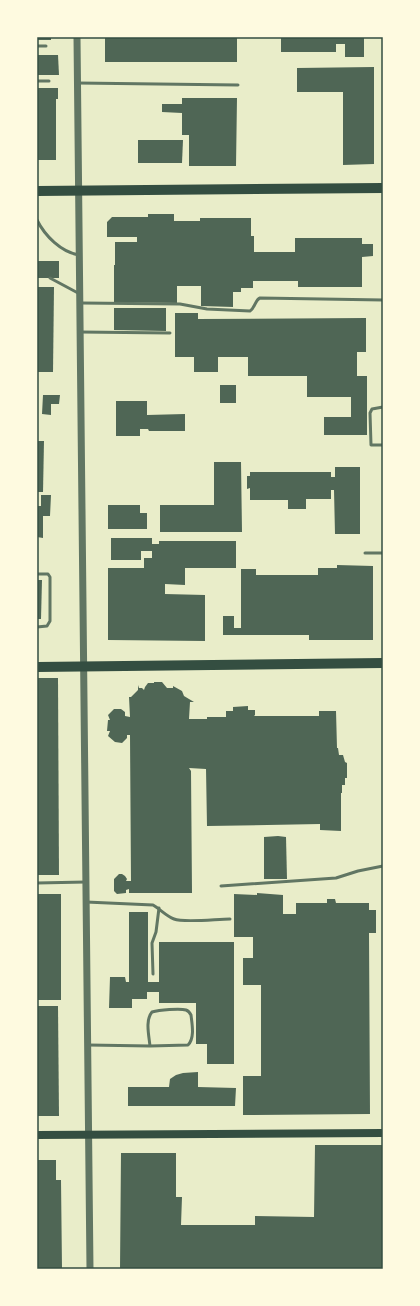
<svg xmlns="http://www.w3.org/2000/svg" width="420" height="1306" font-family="Rubik,sans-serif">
<rect width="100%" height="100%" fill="#e9edc9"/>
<g fill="#4f6655">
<rect x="37" y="37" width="14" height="3"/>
<rect x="105" y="37" width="132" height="25"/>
<polygon points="281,37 364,37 364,57 345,57 345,44 336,44 336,52 281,52"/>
<polygon points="37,55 58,55 59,75 37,75"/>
<polygon points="374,67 374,164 343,165 343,92 297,92 297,68"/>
<polygon points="37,88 58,88 58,99 56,99 56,160 37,160"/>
<polygon points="182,98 237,98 236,166 189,166 189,135 182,135 182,113 162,112 162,104 182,104"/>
<polygon points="138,140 183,140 182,163 138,163"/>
<polygon points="148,214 174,214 174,221 200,221 200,218 251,218 251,236 254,236 254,252 295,252 295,238 362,238 362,244 373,244 373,256 362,257 362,287 298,287 298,281 253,281 253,288 241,288 241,292 233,292 233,307 201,306 201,286 177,286 177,303 114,302 114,265 115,265 115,242 137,242 137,237 107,237 107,222 112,217 148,217"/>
<rect x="37" y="261" width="22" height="17"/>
<polygon points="37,287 54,287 53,372 37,372"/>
<polygon points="114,308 166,308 166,331 114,330"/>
<polygon points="175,313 198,313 198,319 366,318 366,352 357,352 357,376 367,376 367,435 324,435 324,417 351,417 351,397 307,397 307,376 248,376 248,357 218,357 218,372 194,372 194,357 175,357"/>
<rect x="220" y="385" width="16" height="18"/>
<polygon points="43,395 60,395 59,404 51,404 51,415 42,414"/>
<polygon points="116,401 147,401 147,415 185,414 185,431 149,431 148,429 140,429 140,436 116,436"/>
<polygon points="37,441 44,441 43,492 37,492"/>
<polygon points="214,462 241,462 242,532 160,532 160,505 214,505"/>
<polygon points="335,467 360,467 360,534 335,534 334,490 331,490 331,499 306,499 306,509 288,509 288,500 250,500 250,488 247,489 247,476 250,476 250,472 331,472 331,477 335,477"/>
<polygon points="41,495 51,495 50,516 43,516 43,538 37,537 37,506 41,506"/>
<polygon points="108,505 140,505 140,513 147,513 147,529 108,529"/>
<polygon points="111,538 152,538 152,544 159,544 159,541 236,541 236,568 185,568 185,585 165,584 165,594 205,595 205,641 108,640 108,568 144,568 144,558 152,558 152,551 141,551 141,560 111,560"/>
<polygon points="337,565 373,566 373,640 309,640 309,635 223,635 223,616 234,616 234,628 241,628 241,569 256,569 256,575 318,575 318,568 337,568"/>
<polygon points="37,580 42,580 41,619 37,619"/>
<polygon points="37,678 58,678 59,875 37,875"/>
<polygon points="154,682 162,682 167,688 173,688 173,686 182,691 184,696 194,702 190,702 189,719 207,719 207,717 226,717 226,711 233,711 233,707 248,706 248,710 255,710 255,715 254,716 319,716 319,711 336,711 337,748 338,748 339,755 343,755 345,762 347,763 347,778 345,778 345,785 342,785 342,793 341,793 341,831 320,830 320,824 207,826 206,769 189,768 191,771 192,893 129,893 129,889 126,890 126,893 117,894 114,891 114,879 119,874 122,874 125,876 127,879 126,881 131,881 130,735 127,735 127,738 122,743 115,742 108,736 110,731 107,731 108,720 110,720 108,715 114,709 121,709 125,712 125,716 130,717 129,697 131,697 138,690 138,685 139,688 142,688 144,690 145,687 148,683 154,683"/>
<polygon points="278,836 286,837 287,879 264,879 264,837"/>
<polygon points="257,893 283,895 283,914 296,914 296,903 327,903 327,899 335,899 336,903 369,903 369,910 376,910 376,933 369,933 370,1114 243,1115 243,1076 261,1076 261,985 243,985 243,958 253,958 253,937 234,937 234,894 257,895"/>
<rect x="37" y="894" width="24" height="106"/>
<polygon points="129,912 148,912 148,982 159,982 159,942 234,942 234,1064 207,1064 207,1044 196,1044 196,1003 159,1003 159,992 147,992 147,999 132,999 132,1008 109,1008 110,977 125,977 126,982 129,982"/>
<polygon points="37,1006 58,1006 59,1116 37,1116"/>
<polygon points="198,1072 198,1087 236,1088 235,1106 128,1106 128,1087 169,1087 170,1079 176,1075 183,1073"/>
<polygon points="315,1145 383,1145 383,1269 120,1269 121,1153 176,1153 176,1197 182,1197 181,1225 255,1225 255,1216 314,1217"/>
<polygon points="37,1160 56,1160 56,1180 61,1180 62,1269 37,1269"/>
</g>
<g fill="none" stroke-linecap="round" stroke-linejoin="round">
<g stroke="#617663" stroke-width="3">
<polyline points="37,46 46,46"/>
<polyline points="37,81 49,81"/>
<polyline points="77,83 238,85"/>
<path d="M37 220C45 236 61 252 79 255"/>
<polyline points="50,278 78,293"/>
<path d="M81 303 180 304 207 309 250 311C255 308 255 300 260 298L383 300"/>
<polyline points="80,332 170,333"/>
<polyline points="383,407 372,409 370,413 371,445 383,445"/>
<polyline points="365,553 383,553"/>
<polyline points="37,574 48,574 50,577 50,621 47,626 37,627"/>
<polyline points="37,883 86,882"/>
<polyline points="221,886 336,878 358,871 383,866"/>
<path d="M86 902 153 905C160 909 166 916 174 919 184 923 217 919 230 919"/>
<polyline points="153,974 152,943 156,932 159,908"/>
<path d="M88 1045 150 1046 188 1045C195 1038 192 1024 191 1015 190 1013 189 1011 186 1010 180 1008 159 1010 152 1012 145 1020 149 1036 150 1046"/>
</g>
<polyline stroke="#617663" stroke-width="7" points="77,37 90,1269"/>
<polyline stroke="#344e41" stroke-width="8" points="37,1135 383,1133"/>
<g stroke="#344e41" stroke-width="10">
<polyline points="37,191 383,188"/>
<polyline points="37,667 383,663"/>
</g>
</g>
<rect width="420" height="1306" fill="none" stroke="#fefae0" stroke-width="76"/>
<rect x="38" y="38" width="344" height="1230" fill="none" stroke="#344e41" stroke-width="1.5"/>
</svg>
